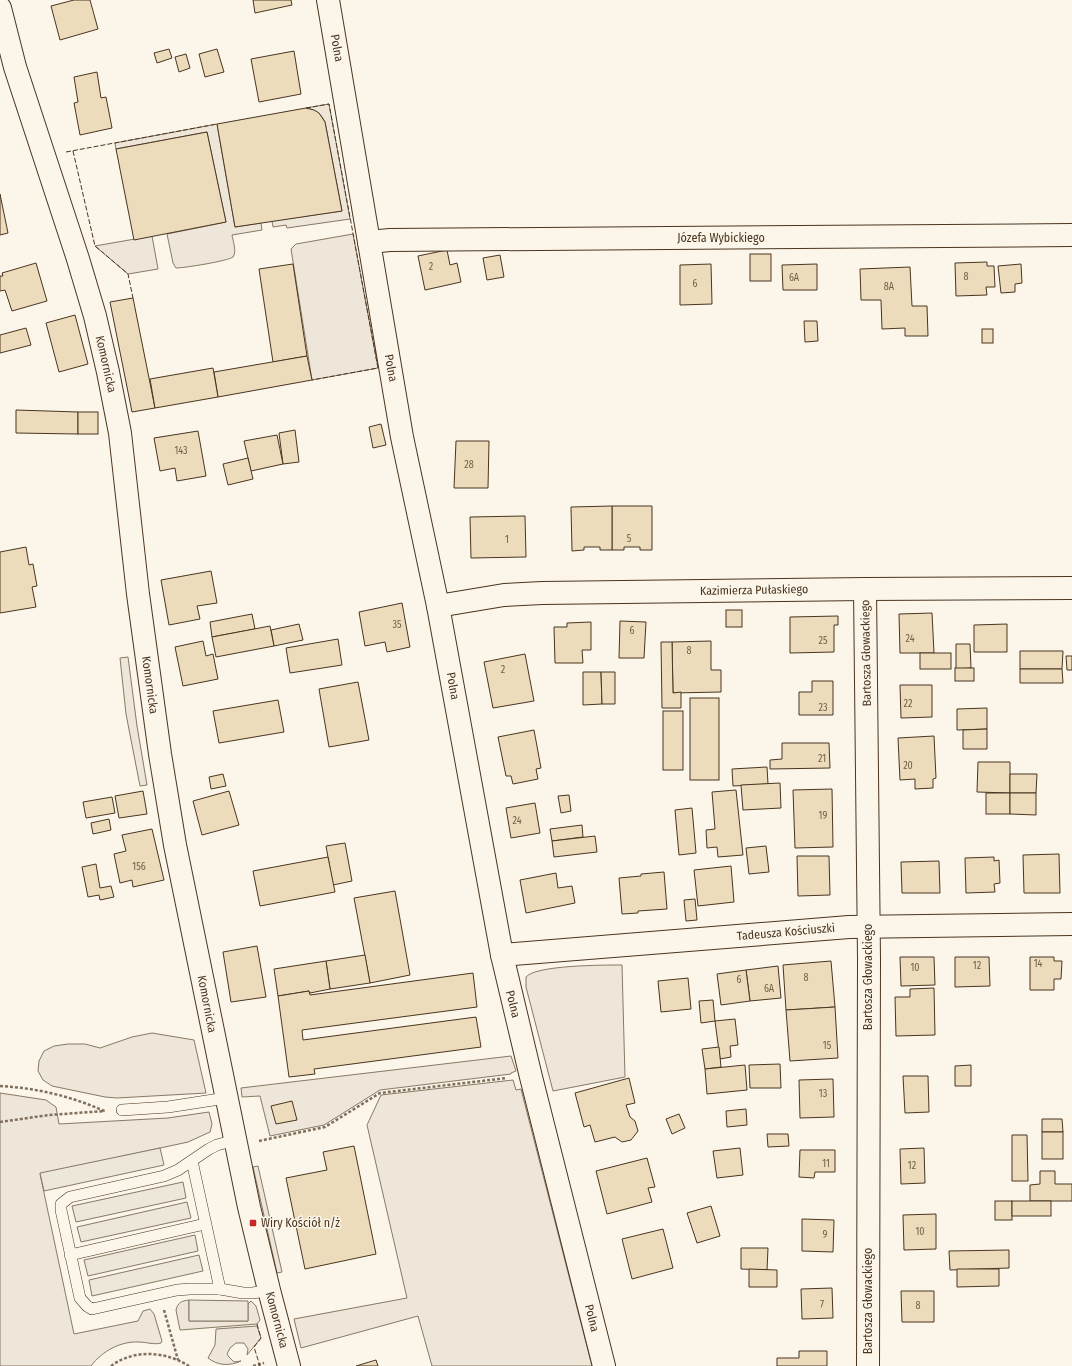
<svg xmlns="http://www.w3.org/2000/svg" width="1072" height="1366" font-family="'Fira Sans Condensed',sans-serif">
<rect width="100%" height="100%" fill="#fbf6e9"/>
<g fill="#ede6d9" stroke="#887966">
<path d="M329 104 350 219 287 228 286 225 273 227 272 221 342 211 325 122C321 113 315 110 306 108Z"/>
<path d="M217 124 235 227 261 223 262 230 232 235C233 241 237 252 233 257 228 261 184 268 176 268L173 263 167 234 226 222 207 132 116 149 115 143Z"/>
<polygon points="353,234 378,368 312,380 291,249 296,244"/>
<polygon points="152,236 158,269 128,274 95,246"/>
<polygon points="128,657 137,726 147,785 140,786 126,714 120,658"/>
<path d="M622 965 625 1077 553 1091 526 987V977C536 965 604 965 622 965Z"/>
<polygon points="152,1033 194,1040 206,1093 117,1098 105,1097 52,1086 43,1080 38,1071 39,1061 44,1051 54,1046 68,1044 85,1044 100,1048 132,1037"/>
<polygon points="511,1056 516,1071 511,1073 511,1074 380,1090 324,1125 270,1136 260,1096 242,1097 241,1088"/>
<polygon points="513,1080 516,1090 521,1089 592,1366 432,1366 418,1316 301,1348 294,1319 407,1298 367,1125 381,1095"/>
<path d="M0 1093 46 1100 56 1107 59 1124 168 1118 209 1112 212 1124 210 1132 188 1142 40 1174 74 1334 138 1321 143 1311 150 1309 154 1314 162 1341 161 1343C154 1345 146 1342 139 1342 121 1341 102 1351 91 1366H0Z"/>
<polygon points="258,1166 282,1272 277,1273 253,1167"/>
<path d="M189 1300V1321H248V1304L251 1301 256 1306 260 1320 257 1324 180 1330 176 1310C178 1302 182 1301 189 1300Z"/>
<path d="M257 1326 261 1338 247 1355 248 1349 244 1343H236L230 1348 227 1354 229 1357 234 1362 241 1361C230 1366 218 1366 208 1358L215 1345 216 1329Z"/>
</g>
<g fill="#ede7d9" stroke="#887966">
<polygon points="160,1148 164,1165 44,1191 40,1173"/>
<polygon points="183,1182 186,1198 76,1222 72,1206"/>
<polygon points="187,1202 191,1218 81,1242 77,1227"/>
<polygon points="195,1235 198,1251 88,1276 84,1260"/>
<polygon points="199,1255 203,1271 92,1296 89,1280"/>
<polygon points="189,1300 248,1301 248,1321 189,1321"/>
</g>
<g fill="#ecdcbc" stroke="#4a3520">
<polygon points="74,0 90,0 98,29 60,40 51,6"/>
<polygon points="253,0 291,0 292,5 255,13"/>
<polygon points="169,49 172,58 157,63 154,53"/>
<polygon points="217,49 224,72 205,77 199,54"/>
<polygon points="294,51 301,94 259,102 251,59"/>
<polygon points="186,54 190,68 179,72 175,57"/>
<polygon points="97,72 101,98 106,97 112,128 80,135 74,103 78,102 74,77"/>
<polygon points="306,108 314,110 319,113 325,122 342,211 235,227 217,124"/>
<polygon points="207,132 226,222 134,240 116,149"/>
<polygon points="0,194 8,233 0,235"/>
<polygon points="447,250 450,265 457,263 461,282 425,290 418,256"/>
<rect x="750" y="254" width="21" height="27"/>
<polygon points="500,255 504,277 487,280 483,258"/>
<polygon points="987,262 987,266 994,266 995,287 986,287 987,295 956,296 955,263"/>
<polygon points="36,263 47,301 12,311 5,290 0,291 0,276 3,276 2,273"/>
<polygon points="293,264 307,356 273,362 259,269"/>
<polygon points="711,264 712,304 680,305 680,265"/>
<polygon points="817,264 817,290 783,290 782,265"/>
<polygon points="1021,264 1022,283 1015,284 1015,292 1001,293 998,266"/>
<polygon points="910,267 912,306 927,306 928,336 905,336 905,328 882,329 881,300 861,300 860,269"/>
<polygon points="133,298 155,408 132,412 110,302"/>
<polygon points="75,315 88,364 59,372 46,323"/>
<polygon points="804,321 817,321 818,341 805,342"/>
<polygon points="26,328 31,345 0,353 0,335"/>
<rect x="982" y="329" width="11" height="14"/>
<polygon points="307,356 312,380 218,397 214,372"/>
<polygon points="213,368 218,397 155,408 150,379"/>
<polygon points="16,410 78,412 78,434 16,433"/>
<rect x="78" y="412" width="20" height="22"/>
<polygon points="381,424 386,445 373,448 369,427"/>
<polygon points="295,430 299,462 283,464 279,433"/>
<polygon points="198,431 206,476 177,481 175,468 160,471 154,438"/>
<polygon points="277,435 283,464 251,471 244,441"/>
<polygon points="456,441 489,441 488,488 454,488"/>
<polygon points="248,458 253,479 228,485 223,464"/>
<polygon points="612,506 652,506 652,550 640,550 640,547 624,547 624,550 612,550"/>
<polygon points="612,506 612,550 600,550 600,547 584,547 584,550 572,551 571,507"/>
<polygon points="525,516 526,557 471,558 470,517"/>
<polygon points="26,547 29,565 33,564 37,586 32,587 36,607 0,613 0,552"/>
<polygon points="211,571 217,603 197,606 200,619 169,625 161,580"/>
<polygon points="402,603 410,647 387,652 385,642 365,646 359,612"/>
<rect x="726" y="610" width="16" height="17"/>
<polygon points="932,613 934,653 900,653 899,614"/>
<polygon points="252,614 255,629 212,637 210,622"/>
<polygon points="838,616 838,625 834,625 834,652 790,653 790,617"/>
<polygon points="620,621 646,622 644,658 619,658"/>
<polygon points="591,622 591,650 582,650 583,663 555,663 554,627 567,627 567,623"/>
<polygon points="299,624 303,640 274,646 271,630"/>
<polygon points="1007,624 1007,652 974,652 974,625"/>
<polygon points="270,626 274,646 216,657 212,637"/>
<polygon points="338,639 342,665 290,673 286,648"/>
<polygon points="203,641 206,656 213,654 218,679 183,686 175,647"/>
<polygon points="711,641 711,670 721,670 721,692 673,693 672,642"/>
<polygon points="661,642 672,642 673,693 681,692 681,708 662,708"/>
<polygon points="956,644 970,644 971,668 956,669"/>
<polygon points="1020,651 1063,651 1062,669 1020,669"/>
<rect x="920" y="653" width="31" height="16"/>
<polygon points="525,654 534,701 493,708 484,662"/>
<polygon points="1066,656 1072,656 1072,670 1067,670"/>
<rect x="955" y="668" width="19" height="13"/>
<polygon points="1020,669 1062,669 1063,683 1020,683"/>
<polygon points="583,672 601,672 602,704 583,705"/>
<polygon points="601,672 615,672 615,704 602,704"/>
<polygon points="812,681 833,681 833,715 799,715 799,692 812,692"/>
<polygon points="358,682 369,740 329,747 319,689"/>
<polygon points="900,685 932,685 932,717 901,718"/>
<rect x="690" y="698" width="29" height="82"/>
<polygon points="278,700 284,732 219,743 213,711"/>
<polygon points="987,708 987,729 957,730 957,709"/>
<rect x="663" y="711" width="20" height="59"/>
<polygon points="987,729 987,749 963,749 963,730"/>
<polygon points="534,730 541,768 536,769 538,779 513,784 511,776 506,776 498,737"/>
<polygon points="934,736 936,778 933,779 933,788 915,789 915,779 900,780 898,738"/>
<polygon points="782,743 829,743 830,768 770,769 770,760 782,759"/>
<polygon points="978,762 1010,762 1010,793 977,792"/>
<polygon points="767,767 768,784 733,786 732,769"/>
<polygon points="223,774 226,786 211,789 209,777"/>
<polygon points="1010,774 1037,774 1036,793 1010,793"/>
<polygon points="780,783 781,808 743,810 741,785"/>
<polygon points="832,789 833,847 795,848 793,790"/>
<polygon points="736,790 743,855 718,857 717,847 707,848 706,830 715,829 712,792"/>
<polygon points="143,791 147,814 119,818 115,796"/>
<polygon points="229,791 239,825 202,835 193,801"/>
<rect x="986" y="793" width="24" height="21"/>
<polygon points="1010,793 1036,793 1036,815 1010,814"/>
<polygon points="569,795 571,811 561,813 558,796"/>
<polygon points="112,797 115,813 86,818 83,802"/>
<polygon points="535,803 540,833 511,838 506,808"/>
<polygon points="692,808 696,853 679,855 675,810"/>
<polygon points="109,819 111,830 93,834 91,823"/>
<polygon points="582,825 583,837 552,841 550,829"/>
<polygon points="152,829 164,880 133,887 132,880 120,883 114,854 126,851 122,835"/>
<polygon points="595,836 597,852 554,857 552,841"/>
<polygon points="345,843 352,881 333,885 326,846"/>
<polygon points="766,846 769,872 749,874 746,848"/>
<polygon points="1059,854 1060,893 1024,893 1023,855"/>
<polygon points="797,856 829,856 830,895 798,896"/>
<polygon points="328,857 335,892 260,906 253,871"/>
<polygon points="994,857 994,861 999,860 1000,883 994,884 995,892 966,893 965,858"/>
<polygon points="939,861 940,893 902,893 901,862"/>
<polygon points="96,864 100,888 111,886 114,897 100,900 99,895 88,897 82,867"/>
<polygon points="731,866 734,902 698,906 694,870"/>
<polygon points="664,872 667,909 638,911 638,913 622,914 619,878 641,876 641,874"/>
<polygon points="556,873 558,888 572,886 575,903 526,913 520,880"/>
<polygon points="395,891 410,975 370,983 354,898"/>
<polygon points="695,899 697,920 686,921 684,900"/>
<polygon points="257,946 266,997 231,1002 223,952"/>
<polygon points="365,955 370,983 330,989 326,961"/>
<polygon points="900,957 934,957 935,985 901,986"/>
<polygon points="955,957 989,957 990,986 955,987"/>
<polygon points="1030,957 1054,957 1054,961 1062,961 1061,979 1054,979 1054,990 1030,990"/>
<polygon points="326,961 330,989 310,993 309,991 278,996 274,969"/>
<polygon points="831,961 835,1007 786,1010 783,965"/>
<polygon points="778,966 781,998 750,1001 746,970"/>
<polygon points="746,970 750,1001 721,1005 717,974"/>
<polygon points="473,973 477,1007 302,1030 303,1040 476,1017 481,1047 314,1069 315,1074 289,1077 278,996 309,991 310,995"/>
<polygon points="688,978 691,1009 661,1012 658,981"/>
<polygon points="934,988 935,1035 896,1036 895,997 910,997 910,989"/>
<polygon points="713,1000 715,1021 701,1023 699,1001"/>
<polygon points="835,1007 838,1058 790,1061 786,1010"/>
<polygon points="735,1019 738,1045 730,1046 731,1057 720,1059 715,1021"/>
<polygon points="719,1047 721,1067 705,1069 702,1049"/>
<polygon points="780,1064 781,1088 750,1088 749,1065"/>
<polygon points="745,1065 747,1090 707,1094 705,1069"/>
<polygon points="971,1065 971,1086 955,1086 955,1066"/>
<polygon points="903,1076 928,1076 929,1112 905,1113"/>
<polygon points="629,1078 635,1103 626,1105 630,1117 635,1121 638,1131 631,1140 622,1142 615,1137 595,1142 590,1125 584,1127 575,1093"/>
<polygon points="833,1079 834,1117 800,1118 799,1080"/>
<polygon points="292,1101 297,1120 276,1124 271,1106"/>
<polygon points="746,1109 747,1125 727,1127 726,1111"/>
<polygon points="679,1114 685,1128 672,1134 666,1119"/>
<polygon points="1042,1119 1062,1119 1063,1132 1042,1132"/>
<rect x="1042" y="1132" width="21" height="27"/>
<polygon points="767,1134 788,1134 789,1146 768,1147"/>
<polygon points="1012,1135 1027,1135 1028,1181 1012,1181"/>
<polygon points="354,1146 376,1254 305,1269 286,1178 327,1170 323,1152"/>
<polygon points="740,1148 743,1175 717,1178 713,1151"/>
<polygon points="924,1148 925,1183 901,1184 900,1149"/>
<polygon points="800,1150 835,1150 835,1172 815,1172 814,1178 799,1177"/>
<polygon points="647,1158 655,1187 648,1188 652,1202 607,1214 596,1171"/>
<polygon points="1040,1171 1055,1171 1055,1184 1072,1184 1072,1201 1030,1201 1030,1185 1040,1184"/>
<rect x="995" y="1201" width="17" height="19"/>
<rect x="1012" y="1201" width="39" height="15"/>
<polygon points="711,1206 720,1236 697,1243 687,1213"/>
<polygon points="936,1214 936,1249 904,1250 903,1215"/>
<polygon points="802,1219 834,1220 833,1252 802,1251"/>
<polygon points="663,1229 673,1268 632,1279 622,1239"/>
<polygon points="741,1248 768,1248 767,1270 741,1269"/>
<polygon points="1009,1250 1009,1268 950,1270 949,1251"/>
<polygon points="749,1269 777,1270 777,1287 749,1287"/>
<polygon points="957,1269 999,1269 999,1286 957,1287"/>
<polygon points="832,1288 833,1318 802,1319 801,1289"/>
<polygon points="901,1291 934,1291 934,1322 902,1322"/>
<polygon points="799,1351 827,1351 827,1366 777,1366 777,1358 799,1358"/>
<polygon points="376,1360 378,1366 356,1366"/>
</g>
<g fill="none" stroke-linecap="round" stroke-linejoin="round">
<defs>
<g id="service">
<polyline points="122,1110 168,1107 226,1098"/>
<polyline points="235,1140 217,1145 209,1149 178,1170 164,1176 70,1197 61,1204 61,1210 80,1298 87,1306 92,1309 177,1290 190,1289 220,1289 243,1293 253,1293 269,1290"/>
<polyline points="192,1161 220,1289"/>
<polyline points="70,1255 205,1224"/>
</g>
<g id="minor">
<polyline points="328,0 402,437 438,606 502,955 531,1077 604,1366"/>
<polyline points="369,242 390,240 1072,235"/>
<polyline points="865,589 869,959 868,1366"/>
<polyline points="438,606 504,595 542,593 865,589 1072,588"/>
<polyline points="502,955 849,927 1072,924"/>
</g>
<polyline id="tertiary" points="0,8 15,67 78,259 95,316 108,372 120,433 138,594 160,754 175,845 249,1207 269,1290 289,1366"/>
</defs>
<use href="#service" stroke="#4a3520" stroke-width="12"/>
<use href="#minor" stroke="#4a3520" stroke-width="24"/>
<use href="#tertiary" stroke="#4a3520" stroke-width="24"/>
<g stroke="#7f6f5c" stroke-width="2.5" stroke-dasharray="3 2" stroke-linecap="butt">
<path d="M0 1086C36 1088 71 1096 104 1111"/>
<polyline points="0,1122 49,1115 105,1111"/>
<polyline points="259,1141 325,1127 380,1093 507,1078"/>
<polyline points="164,1310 178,1360"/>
<path d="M111 1366C134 1349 165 1351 189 1366"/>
<polyline points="253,1366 264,1363"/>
</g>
<use href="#service" stroke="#fbf6e9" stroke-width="11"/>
<use href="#minor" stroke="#fbf6e9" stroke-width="22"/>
<use href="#tertiary" stroke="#fbf6e9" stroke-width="22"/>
<g stroke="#4a3520" stroke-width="1" stroke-dasharray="5 2" stroke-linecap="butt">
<polyline points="306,108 329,104 378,368 312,380"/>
<polyline points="73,151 95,246 128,274 133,298"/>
<polyline points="66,152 217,124"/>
<polyline points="257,1324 261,1338 254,1347 260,1366"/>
</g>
</g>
<rect fill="#c62828" stroke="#fbf6e9" stroke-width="1.5" x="249" y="1219" width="8" height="8" rx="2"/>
<g text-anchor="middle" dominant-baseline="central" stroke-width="3" stroke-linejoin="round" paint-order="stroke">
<g font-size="10" fill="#725f47">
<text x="431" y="267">2</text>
<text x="966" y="277">8</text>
<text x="794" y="278">6A</text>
<text x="695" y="284">6</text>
<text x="889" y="287">8A</text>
<text x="181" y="451">143</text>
<text x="469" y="465">28</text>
<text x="629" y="539">5</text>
<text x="507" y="540">1</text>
<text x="397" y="625">35</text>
<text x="632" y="631">6</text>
<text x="910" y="639">24</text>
<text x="823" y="641">25</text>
<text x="689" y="651">8</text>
<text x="503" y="670">2</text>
<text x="908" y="704">22</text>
<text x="823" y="708">23</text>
<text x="822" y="759">21</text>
<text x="908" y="766">20</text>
<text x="823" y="816">19</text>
<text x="517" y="821">24</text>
<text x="139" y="867">156</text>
<text x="1038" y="964">14</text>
<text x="977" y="966">12</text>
<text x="915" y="968">10</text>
<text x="806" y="978">8</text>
<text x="739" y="980">6</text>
<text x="769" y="989">6A</text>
<text x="827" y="1046">15</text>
<text x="823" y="1094">13</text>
<text x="826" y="1164">11</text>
<text x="912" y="1166">12</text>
<text x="920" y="1232">10</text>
<text x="825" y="1235">9</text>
<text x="822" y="1305">7</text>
<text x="918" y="1306">8</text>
</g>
<g font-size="12" fill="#4a3520" stroke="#fbf6e9">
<text transform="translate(337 48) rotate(80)">Polna</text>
<text x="721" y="238">Józefa Wybickiego</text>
<text transform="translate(106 364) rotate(77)">Komornicka</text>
<text transform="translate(391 368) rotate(80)">Polna</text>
<text transform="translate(754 590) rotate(-1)">Kazimierza Pułaskiego</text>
<text transform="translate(866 653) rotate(-91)">Bartosza Głowackiego</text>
<text transform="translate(150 685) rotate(82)">Komornicka</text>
<text transform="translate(453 686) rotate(80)">Polna</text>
<text transform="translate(786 932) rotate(-5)">Tadeusza Kościuszki</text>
<text transform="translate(868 977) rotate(-90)">Bartosza Głowackiego</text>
<text transform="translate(207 1004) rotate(79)">Komornicka</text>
<text transform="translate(513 1004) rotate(76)">Polna</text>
<text transform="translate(868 1301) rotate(-90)">Bartosza Głowackiego</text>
<text transform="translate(592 1318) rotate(76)">Polna</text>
<text transform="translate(277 1320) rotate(75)">Komornicka</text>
</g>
<g font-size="12" fill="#4a3520" stroke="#fbf6e9" text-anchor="start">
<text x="261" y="1223">Wiry Kościół n/ż</text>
</g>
</g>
</svg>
